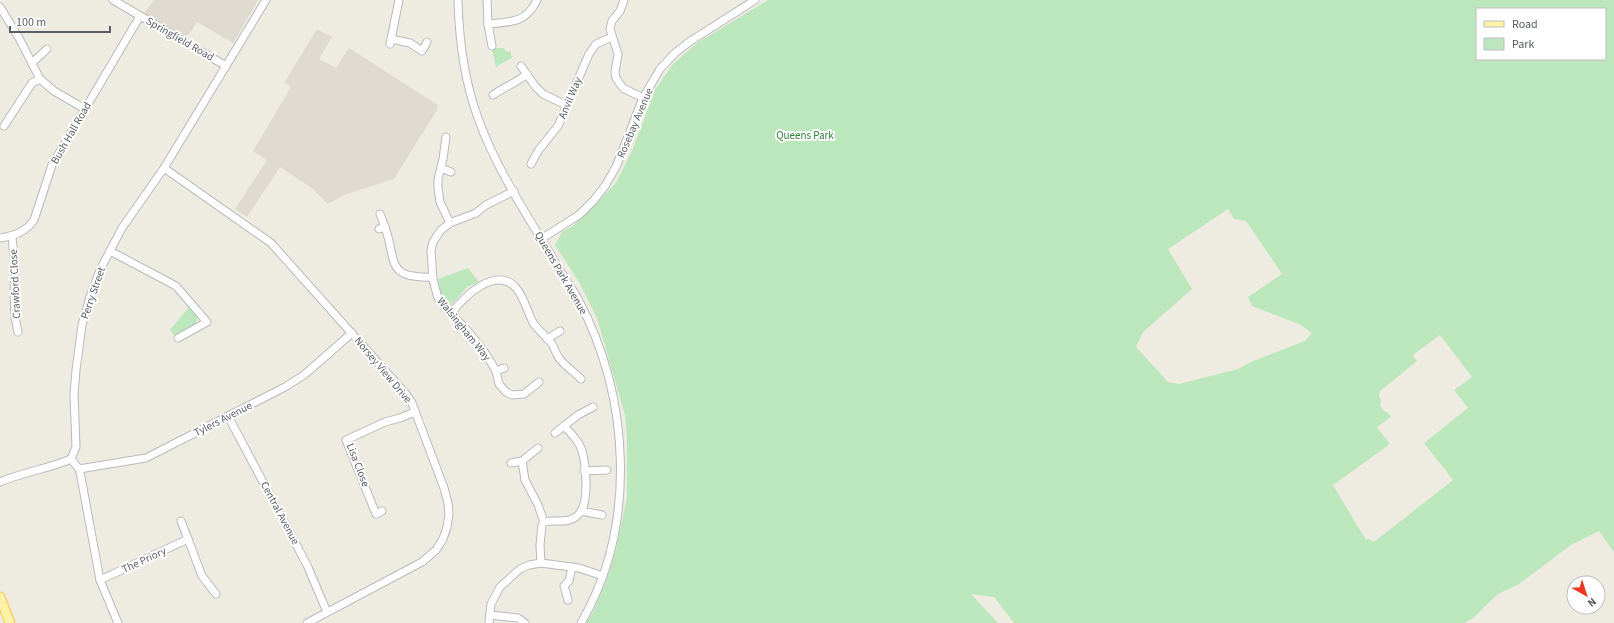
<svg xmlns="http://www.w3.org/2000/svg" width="1614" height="623" font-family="'Source Sans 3',sans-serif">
<rect width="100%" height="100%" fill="#eeebe1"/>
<g fill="#dedad0">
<polygon points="154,0 258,0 233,43 197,22 187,37 144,14"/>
<polygon points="317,29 332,37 319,59 336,68 349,48 438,105 437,110 394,179 344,195 328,204 313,189 280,167 247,217 235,209 267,160 253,151 291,87 285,82"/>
</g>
<g fill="#bce7bd" fill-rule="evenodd">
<path d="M768 0H1614V552L1599 531 1571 545 1519 584 1498 594 1473 618 1464 623H1014L994 597 971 594 998 623H586L593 612 607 579 616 549 627 497V437L625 415 597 318 579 282 555 245 562 232 573 226 616 183 632 151 655 90 673 64 697 43ZM1477 9H1605V59H1477ZM1228 209 1234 219 1246 221 1282 274 1248 297 1252 306 1299 324 1312 333 1305 341 1251 362 1238 369 1179 384 1168 382 1136 347 1143 332 1192 289 1168 249ZM1440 335 1472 377 1454 390 1468 408 1424 443 1453 480 1374 542 1369 539 1366 540 1333 485 1390 444 1377 427 1391 417 1387 412 1384 411 1380 406 1381 400 1379 396 1380 391 1417 361 1413 355Z"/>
<polygon points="492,48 504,48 505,51 511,52 511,56 513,57 496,67"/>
<polygon points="468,268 479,282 467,287 450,306 441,297 438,279"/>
<path d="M190 306C206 326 191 327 175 336L170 330Z"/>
</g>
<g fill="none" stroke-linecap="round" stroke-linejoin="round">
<defs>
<g id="minor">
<polyline points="113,0 226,66"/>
<path d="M458 0C459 40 464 80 478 118 495 167 529 218 555 262 562 275 571 286 578 299 630 397 638 525 581 623"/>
<polyline points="487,0 488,24"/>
<polyline points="624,0 620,11 612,21 610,29 618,54 615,72 616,78 623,88 643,98"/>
<polyline points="0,7 19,38 40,79 54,91 85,109"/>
<polyline points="391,39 410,43 422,51 427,42"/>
<polyline points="390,44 399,0"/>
<path d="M492 46 488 24C511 22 526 23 537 0"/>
<polyline points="32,63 47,49"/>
<polyline points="521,66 535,86 543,94 566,105"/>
<path d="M493 95C504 87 516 83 527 74"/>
<polyline points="4,126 32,83 40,79"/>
<polyline points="446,137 443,159 438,179 438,188 440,202 450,223"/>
<polyline points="531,164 538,151 558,126 589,54 596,44 612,37"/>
<polyline points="164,168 271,243 406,394 412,403 444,488 448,503 449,514 447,527 443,539 436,550 422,562 307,623"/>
<polyline points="441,168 451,172"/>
<polyline points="514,191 486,205 476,213 450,223 441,230 433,242 431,250 433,280 438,298 447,310 467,330 484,351 496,371 499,384 506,392 512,395 524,394 539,382"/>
<polyline points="380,214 385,227"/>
<path d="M379 229 385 227C397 261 385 279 433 277"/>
<polyline points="12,237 15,266 14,293 15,317 18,332"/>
<path d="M0 238C14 236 26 232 34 220L52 165 140 16"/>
<polyline points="541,239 579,215 594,200 605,186 616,167 643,98 660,69 675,53 689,42 755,0"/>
<polyline points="110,251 176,286 207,322 178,338"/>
<path d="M451 314C463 297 496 265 516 288 525 298 527 313 534 324 539 331 547 337 552 344 555 349 556 354 559 358 565 366 574 372 581 379"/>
<polyline points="547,339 560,331"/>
<polyline points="496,371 504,368"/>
<polyline points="228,416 307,565 327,612"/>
<polyline points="564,426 578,415 593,407"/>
<polyline points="538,448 522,461 525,480 538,505 544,522"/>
<polyline points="71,459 76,447 74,394 76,370 82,325 90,297 100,270 122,228 164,168 266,0"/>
<polyline points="71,459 79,469 81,477 100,580 118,623"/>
<polyline points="511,463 522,461"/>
<polyline points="79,469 146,458 285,387 304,375 352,333"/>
<polyline points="584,471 607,470"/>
<path d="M0 482C23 472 48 469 71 459"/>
<polyline points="382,511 376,514 346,440 385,422 400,418 415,412"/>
<polyline points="581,511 602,515"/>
<polyline points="181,521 188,539"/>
<path d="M541 563 540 545 542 525 544 522C556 519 569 525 579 514 590 503 586 462 581 448 578 440 571 433 564 426L555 433"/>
<polyline points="100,580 188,539 202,576 216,594"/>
<polyline points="568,600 564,586 569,581 572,567"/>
<polyline points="490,615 518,618 525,623"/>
<polyline points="489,623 491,604 500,587 520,569 529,565 541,563 579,568 603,576"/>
</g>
<polyline id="major" points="0,597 10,623"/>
</defs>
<use href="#minor" stroke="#b7babf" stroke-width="9"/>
<use href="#major" stroke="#f7c951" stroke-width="11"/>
<use href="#minor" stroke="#fff" stroke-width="7"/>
<use href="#major" stroke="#fff1a5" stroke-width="9"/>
</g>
<g text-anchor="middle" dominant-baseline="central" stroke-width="4" stroke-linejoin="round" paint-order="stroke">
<g font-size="11" fill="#5a5e63" stroke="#fff">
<text transform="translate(180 39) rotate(30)">Springfield Road</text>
<text transform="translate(570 98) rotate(-67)">Anvil Way</text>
<text transform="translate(635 123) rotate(-67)">Rosebay Avenue</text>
<text transform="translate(71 133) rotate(-60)">Bush Hall Road</text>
<text transform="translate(561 273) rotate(60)">Queens Park Avenue</text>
<text transform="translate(15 284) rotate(-93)">Crawford Close</text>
<text transform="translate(93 293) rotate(-71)">Perry Street</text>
<text transform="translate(464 329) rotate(51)">Walsingham Way</text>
<text transform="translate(383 370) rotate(50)">Norsey View Drive</text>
<text transform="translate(223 419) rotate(-27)">Tylers Avenue</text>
<text transform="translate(358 465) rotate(69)">Lisa Close</text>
<text transform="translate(280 513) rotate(62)">Central Avenue</text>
<text transform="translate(144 560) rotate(-25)">The Priory</text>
</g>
<g font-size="11" fill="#308435" stroke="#fff">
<text x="805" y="135">Queens Park</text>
</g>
</g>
<rect x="1476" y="8" width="130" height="52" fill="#ffffff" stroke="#bdbfc1"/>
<rect x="1484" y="21" width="20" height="6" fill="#fff1a5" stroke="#bdbfc1"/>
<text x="1512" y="28" font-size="12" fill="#5a5e63">Road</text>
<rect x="1484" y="38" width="20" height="12" fill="#bce7bd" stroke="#bdbfc1"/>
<text x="1512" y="48" font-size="12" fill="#5a5e63">Park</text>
<g transform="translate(1586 595) rotate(141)"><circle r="19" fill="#ffffff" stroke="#bdbfc1"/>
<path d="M0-3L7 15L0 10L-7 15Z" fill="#f03625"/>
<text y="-6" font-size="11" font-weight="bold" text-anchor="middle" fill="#5a5e63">N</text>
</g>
<path d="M10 26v6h100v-6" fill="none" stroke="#5a5e63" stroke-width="2"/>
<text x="16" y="26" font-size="12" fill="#5a5e63" stroke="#ffffff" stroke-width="3" paint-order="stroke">100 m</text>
</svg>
